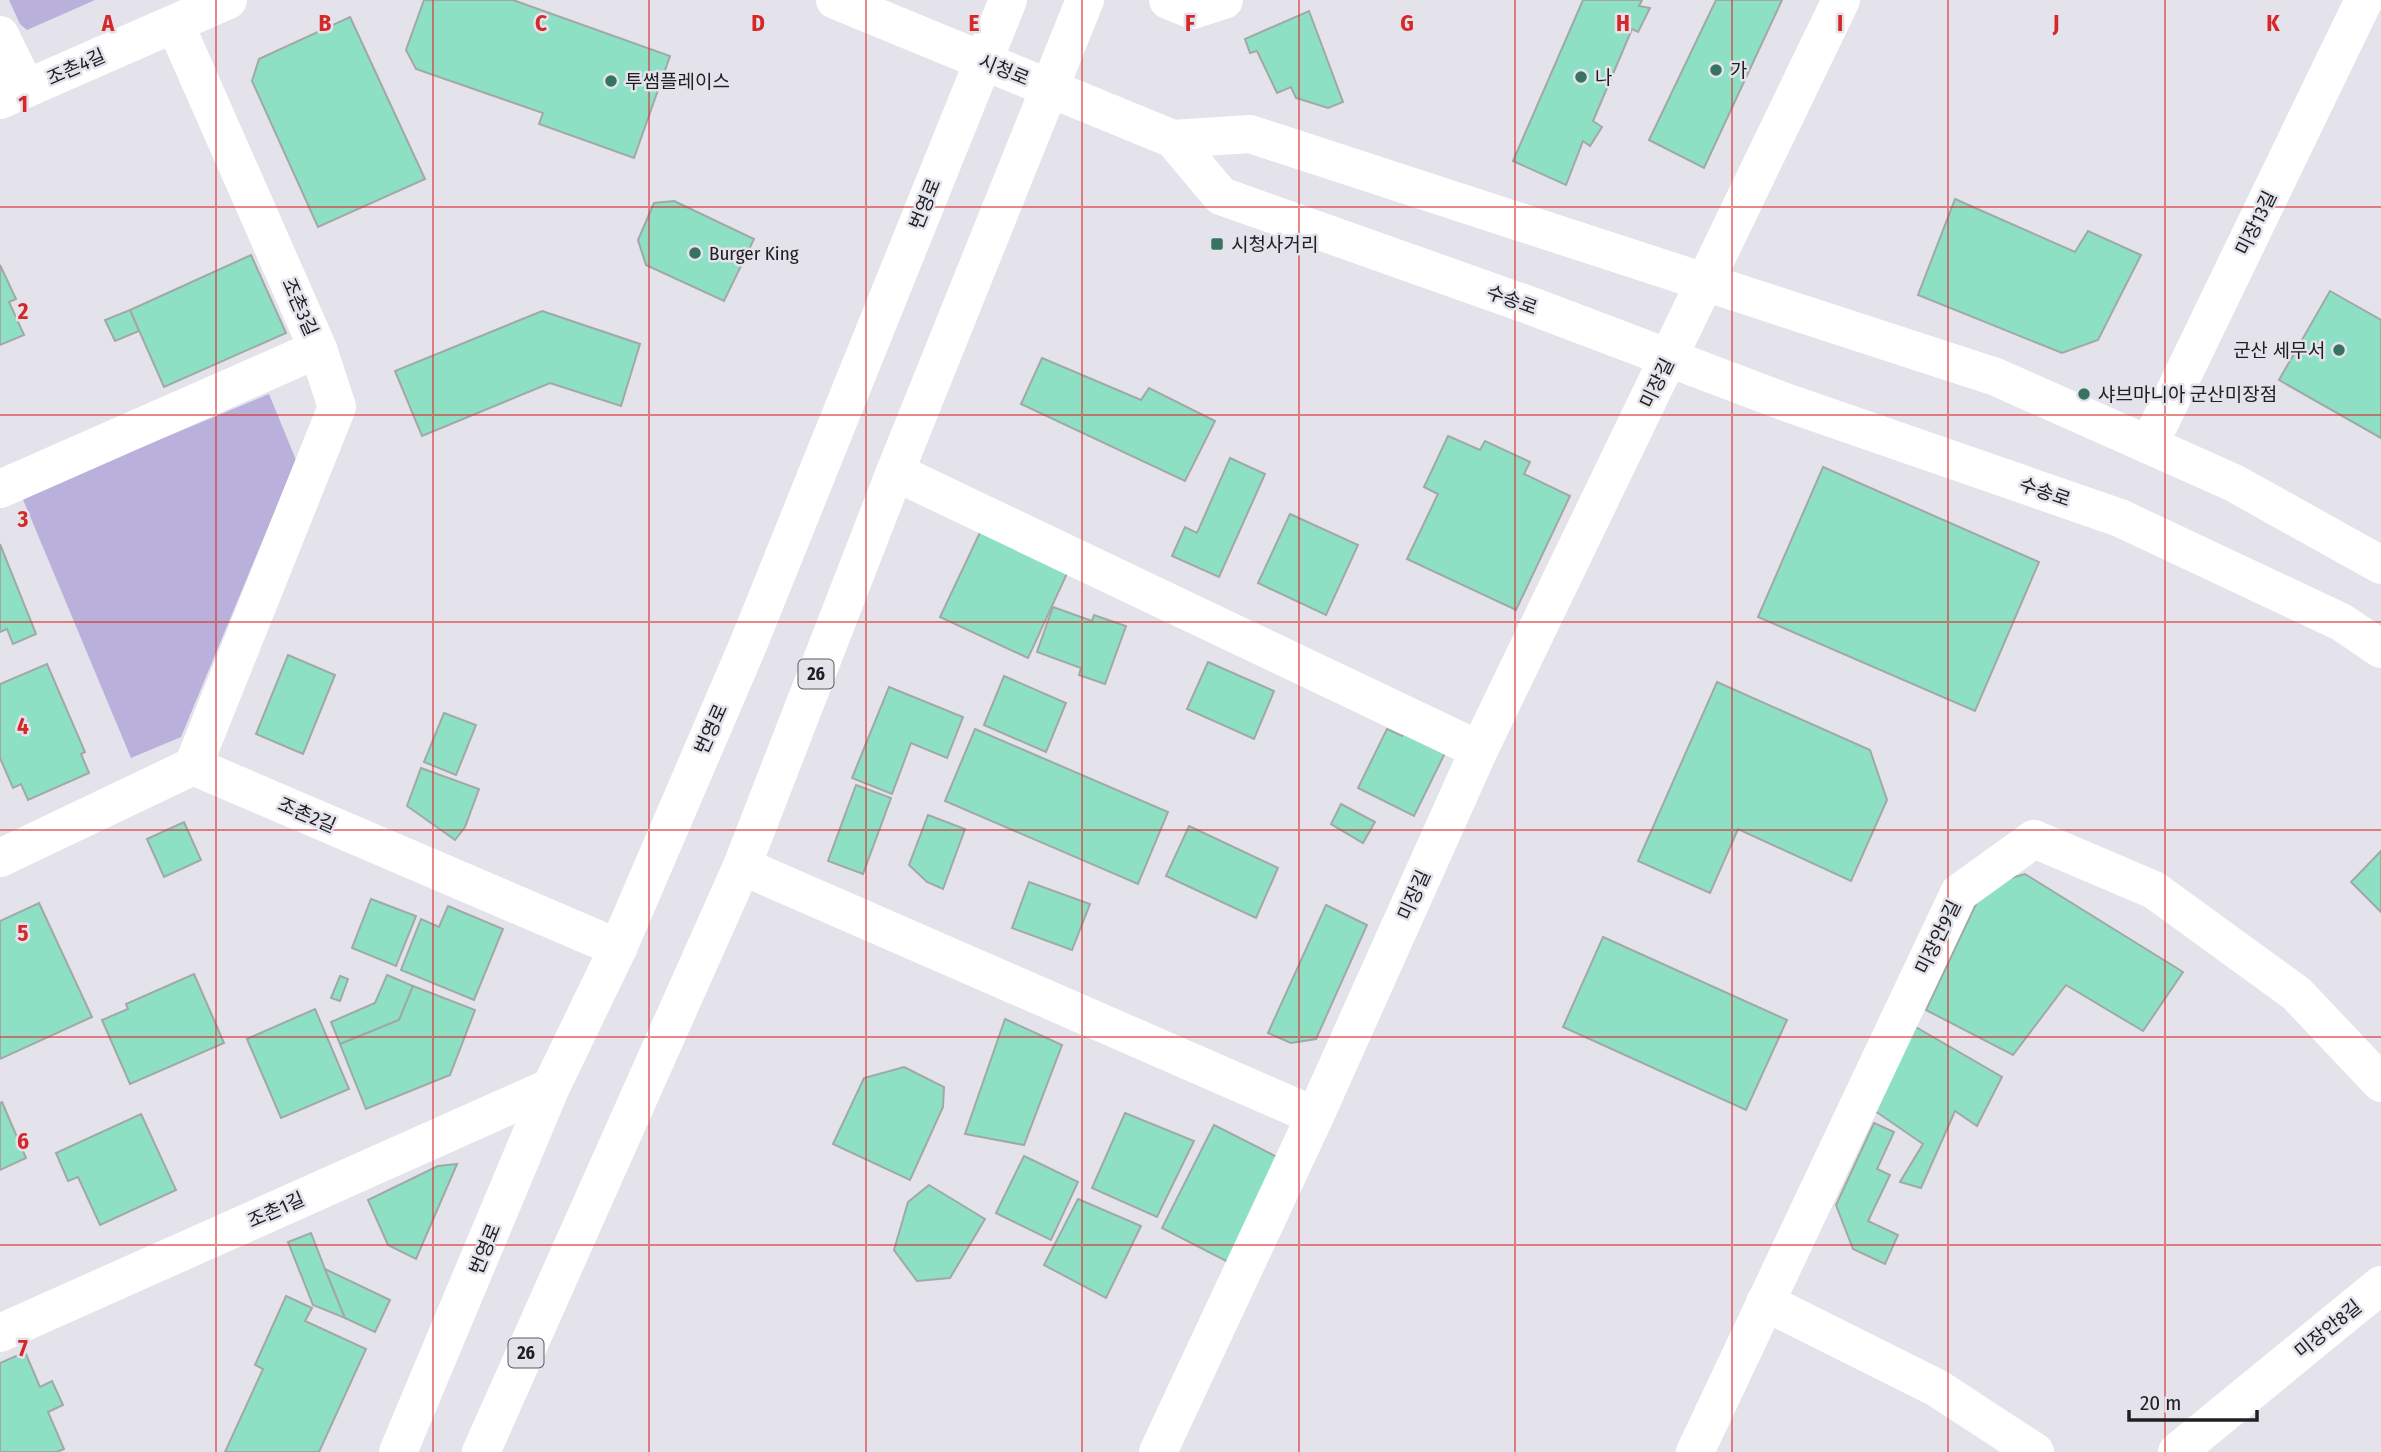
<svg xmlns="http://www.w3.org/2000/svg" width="2381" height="1452" font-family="'Fira Sans Condensed','Noto Sans KR',sans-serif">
<rect width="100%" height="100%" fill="#e4e2eb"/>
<g fill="#b9b0db">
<polygon points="9,0 95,0 27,30 20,24"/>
<polygon points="269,394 296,460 181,737 131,758 22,497"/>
</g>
<g fill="#8ee0c4" stroke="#a0a9a6" stroke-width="2">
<polygon points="424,0 513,0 670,56 634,158 539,124 543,113 416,69 406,50"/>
<polygon points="1583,0 1642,0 1639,6 1650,8 1638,32 1632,29 1593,121 1602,127 1590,146 1583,141 1566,185 1513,161"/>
<polygon points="1716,0 1782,0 1704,168 1649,140"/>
<polygon points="1309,11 1343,102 1328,108 1296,98 1291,87 1277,93 1257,51 1250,53 1245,39"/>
<polygon points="350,17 425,179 318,227 252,81 259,59"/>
<polygon points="1955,199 2075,252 2088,231 2141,255 2098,340 2062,353 1918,295"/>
<polygon points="674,201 754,239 724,301 646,265 638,240 654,203"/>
<polygon points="251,255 286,333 164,387 130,310"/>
<polygon points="0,265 16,299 9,302 24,335 0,345"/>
<polygon points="2330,291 2381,320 2381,438 2279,380"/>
<polygon points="130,310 139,331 115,341 105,320"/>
<polygon points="542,311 640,344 621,406 550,383 422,436 395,371"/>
<polygon points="1042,358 1141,400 1149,388 1215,421 1185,481 1021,404"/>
<polygon points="1448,436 1480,450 1485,441 1530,462 1524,474 1570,496 1516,610 1407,559 1438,494 1424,487"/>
<polygon points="1230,458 1265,474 1219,577 1172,556 1185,527 1197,533"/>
<polygon points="1823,467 2039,562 1975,711 1758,617"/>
<polygon points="1290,514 1358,545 1326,615 1258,583"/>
<polygon points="983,526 1070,567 1028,658 940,617"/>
<polygon points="0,544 36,634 13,644 7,629 0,632"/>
<polygon points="1053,607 1092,621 1094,615 1126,626 1105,684 1079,675 1081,668 1037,652"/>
<polygon points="288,655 335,675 303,754 256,734"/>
<polygon points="1208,662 1274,691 1254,739 1187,709"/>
<polygon points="47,664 85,752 81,754 89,773 28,800 21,784 13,788 0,758 0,684"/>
<polygon points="1004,676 1066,703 1046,752 984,725"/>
<polygon points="1717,682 1870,750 1887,800 1851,881 1738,829 1710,893 1638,861"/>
<polygon points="889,687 963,717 947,758 911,743 892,794 852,778"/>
<polygon points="444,713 476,725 456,775 424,762"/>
<polygon points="975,729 1168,812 1138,884 945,801"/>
<polygon points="1387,729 1402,736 1406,729 1447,749 1414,816 1358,788"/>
<polygon points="421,768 479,789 465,827 455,840 407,806"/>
<polygon points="856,785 891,798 863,874 828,861"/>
<polygon points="1341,804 1375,822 1363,843 1331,824"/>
<polygon points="928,815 965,829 943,889 927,882 909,865"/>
<polygon points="184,822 201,860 164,877 147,839"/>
<polygon points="1189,826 1278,868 1256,918 1166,876"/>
<polygon points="2381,851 2381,912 2351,882"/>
<polygon points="2025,874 2183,972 2143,1031 2066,985 2013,1055 1926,1010 1985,885"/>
<polygon points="1029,882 1090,904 1072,950 1012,928"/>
<polygon points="371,899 416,916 396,966 352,948"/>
<polygon points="39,903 92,1017 0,1059 0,921"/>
<polygon points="1326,905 1367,925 1316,1039 1291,1043 1268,1033"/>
<polygon points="448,906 503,929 474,1000 401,970 421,919 439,927"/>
<polygon points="1603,937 1787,1020 1746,1110 1563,1027"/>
<polygon points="194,974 224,1043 130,1084 102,1020 128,1009 126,1004"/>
<polygon points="387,975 413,986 399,1020 340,1044 331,1022 375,1003"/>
<polygon points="340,976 348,979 340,1001 331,998"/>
<polygon points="413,986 475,1010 450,1075 366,1109 340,1044 399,1020"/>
<polygon points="315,1009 349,1089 281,1118 247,1039"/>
<polygon points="1005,1019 1062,1045 1024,1145 965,1134"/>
<polygon points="1914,1026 2002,1077 1977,1126 1955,1111 1921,1188 1900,1182 1923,1144 1875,1111"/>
<polygon points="904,1067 944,1087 943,1107 910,1180 833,1144 864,1078"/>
<polygon points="2,1102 26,1158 0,1170 0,1103"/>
<polygon points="1125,1113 1194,1141 1157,1217 1092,1188"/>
<polygon points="141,1114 176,1190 100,1225 78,1177 68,1181 56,1153"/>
<polygon points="1874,1123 1894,1132 1877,1169 1890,1175 1868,1221 1898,1235 1885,1264 1853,1249 1836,1205"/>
<polygon points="1214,1125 1279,1158 1228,1262 1162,1228"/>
<polygon points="1024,1156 1078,1182 1051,1240 996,1213"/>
<polygon points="457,1164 416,1259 388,1245 368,1200 438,1166"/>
<polygon points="929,1185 985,1219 950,1278 917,1281 894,1250 908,1202"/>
<polygon points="1078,1199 1141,1226 1106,1298 1044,1265"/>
<polygon points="311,1233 325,1269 345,1318 313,1305 288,1242"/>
<polygon points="325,1269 390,1300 375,1332 345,1318"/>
<polygon points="286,1296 312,1308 305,1321 366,1349 319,1452 225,1452 263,1369 255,1365"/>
<polygon points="25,1352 40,1387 52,1381 63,1405 48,1412 64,1449 57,1452 0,1452 0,1363"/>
</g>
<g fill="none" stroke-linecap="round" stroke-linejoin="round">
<g stroke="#fff" stroke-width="38">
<polyline points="835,0 1173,139"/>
<polyline points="1168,0 1193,10 1224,0"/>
<polyline points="0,35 26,88"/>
<polyline points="0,100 228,0"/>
<polyline points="2149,445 2364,0"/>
<polyline points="895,472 1479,750"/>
<polyline points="0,489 318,349 175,24"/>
<polyline points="2381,565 2234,483 1996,377 1250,134 1173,139 1221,196 1534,307 1788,403 2120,518 2341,622 2381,649"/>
<polyline points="193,766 337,407 318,349"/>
<polyline points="0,858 193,766 618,948"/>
<polyline points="742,866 1315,1116"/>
<polyline points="1765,1302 1937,1388 2035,1452"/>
<polyline points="0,1333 551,1087"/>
<polyline points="1158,1452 1315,1116 1479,750 1841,0"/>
<polyline points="1695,1452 1959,893 2034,839 2154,890 2297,994 2381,1083"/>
<polyline points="2177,1452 2381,1285"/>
</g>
<g stroke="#fff" stroke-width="38">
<polyline points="398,1452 551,1087 618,948 748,645 1008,0"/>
<polyline points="481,1452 742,866 895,472 1085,0"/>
</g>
</g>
<path fill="none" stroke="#d62828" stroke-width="2" stroke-opacity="0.55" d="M216 0V1452M433 0V1452M649 0V1452M866 0V1452M1082 0V1452M1299 0V1452M1515 0V1452M1732 0V1452M1948 0V1452M2165 0V1452M0 207H2381M0 415H2381M0 622H2381M0 830H2381M0 1037H2381M0 1245H2381"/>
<g fill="#367461" stroke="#e4e2eb" stroke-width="2.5">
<circle cx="1716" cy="70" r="7"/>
<circle cx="1581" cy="77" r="7"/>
<circle cx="611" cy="81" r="7"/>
<rect x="1210" y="237" width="14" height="14" rx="3.5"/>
<circle cx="695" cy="253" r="7"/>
<circle cx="2339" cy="350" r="7"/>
<circle cx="2084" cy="394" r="7"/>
</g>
<g text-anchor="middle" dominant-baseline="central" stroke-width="5" stroke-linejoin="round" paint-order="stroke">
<g fill="#e4e2eb" stroke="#5b5a5f" stroke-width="2">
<rect x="798.5" y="659.5" width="35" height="29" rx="5"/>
<rect x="508.5" y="1338.5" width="35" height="29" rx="5"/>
</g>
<g font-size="18" font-weight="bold" fill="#202023">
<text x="816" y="674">26</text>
<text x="526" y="1353">26</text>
</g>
<g font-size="19" fill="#202023" stroke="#e4e2eb">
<text transform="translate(76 67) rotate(-24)">조촌4길</text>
<text transform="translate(1004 70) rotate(22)">시청로</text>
<text transform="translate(925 204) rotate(-68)">번영로</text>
<text transform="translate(2256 223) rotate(-64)">미장13길</text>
<text transform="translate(1512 300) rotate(20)">수송로</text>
<text transform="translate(300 307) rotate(66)">조촌3길</text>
<text transform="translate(1657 383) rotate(-64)">미장길</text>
<text transform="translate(2045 492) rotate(19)">수송로</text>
<text transform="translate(711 729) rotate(-66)">번영로</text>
<text transform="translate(307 815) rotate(23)">조촌2길</text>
<text transform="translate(1414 895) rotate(-66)">미장길</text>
<text transform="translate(1938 937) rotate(-64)">미장안9길</text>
<text transform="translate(276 1210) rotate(-24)">조촌1길</text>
<text transform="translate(485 1249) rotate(-68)">번영로</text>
<text transform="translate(2328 1329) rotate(-39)">미장안8길</text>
</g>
<g font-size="19" fill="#202023" stroke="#e4e2eb" text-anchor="start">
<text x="1730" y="70">가</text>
<text x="1595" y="77">나</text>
<text x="625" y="81">투썸플레이스</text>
<text x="1231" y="244">시청사거리</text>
<text x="709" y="253">Burger King</text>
<text x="2325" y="350" text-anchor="end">군산 세무서</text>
<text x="2098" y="394">샤브마니아 군산미장점</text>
</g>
</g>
<g font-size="23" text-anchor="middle" font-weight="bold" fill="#d62828" stroke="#e4e2eb" stroke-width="5" stroke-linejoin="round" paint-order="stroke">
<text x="108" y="31">A</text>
<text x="325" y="31">B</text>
<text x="541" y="31">C</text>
<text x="758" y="31">D</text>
<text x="974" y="31">E</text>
<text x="1190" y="31">F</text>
<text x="1407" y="31">G</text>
<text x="1623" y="31">H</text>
<text x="1840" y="31">I</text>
<text x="2056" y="31">J</text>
<text x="2273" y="31">K</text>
<text x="23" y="112">1</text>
<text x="23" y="319">2</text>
<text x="23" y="527">3</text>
<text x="23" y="734">4</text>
<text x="23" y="941">5</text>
<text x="23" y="1149">6</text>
<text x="23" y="1356">7</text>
</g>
<path d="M2129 1410v10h128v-10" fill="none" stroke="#202023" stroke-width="3.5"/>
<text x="2140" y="1410" font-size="21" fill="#202023" stroke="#e4e2eb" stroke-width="5" paint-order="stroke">20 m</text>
</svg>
